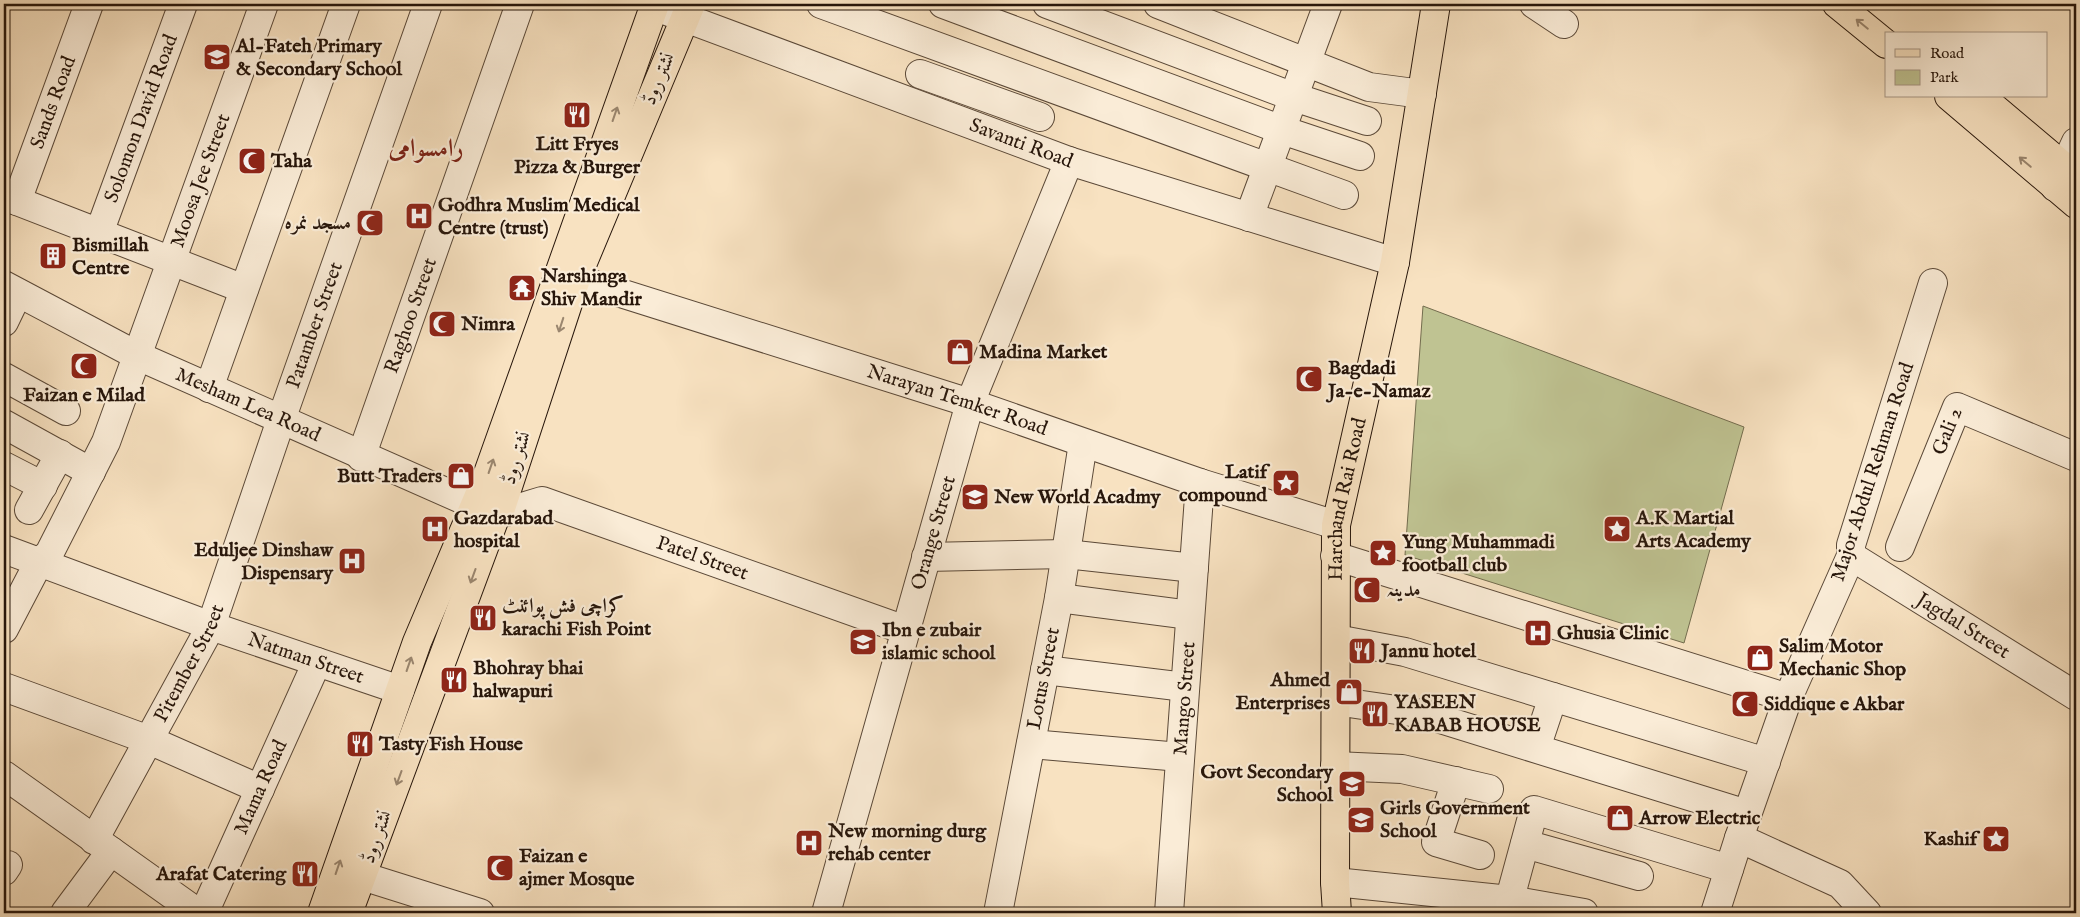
<svg xmlns="http://www.w3.org/2000/svg" width="2080" height="917" font-family="'IM FELL English',Amiri,serif">
<rect width="100%" height="100%" fill="#f8e2c1"/>
<filter id="stains"><feTurbulence type="fractalNoise" baseFrequency=".004" numOctaves="4"/><feColorMatrix values="0 0 0 0 .2 0 0 0 0 .09 0 0 0 0 .02 0 0 0 .5 -.17"/></filter>
<radialGradient id="worn" r=".72"><stop offset=".6" stop-color="#630" stop-opacity="0"/><stop offset="1" stop-color="#630" stop-opacity=".3"/></radialGradient>
<polygon fill="#bfc392" stroke="#736c4e" points="1423,306 1744,427 1684,643 1405,555"/>
<g fill="none" stroke-linecap="round" stroke-linejoin="round">
<defs>
<g id="minor">
<path id="s1" d="M653 4V6L1069 161 1395 262"/>
<polyline points="821,4 1344,195"/>
<polyline points="943,4 1282,130 1360,156"/>
<polyline points="1047,4 1294,97 1367,121"/>
<polyline points="1158,4 1369,87 1422,94"/>
<polyline points="1534,4 1564,24"/>
<polyline points="920,74 1040,117"/>
<polyline points="2055,187 2076,142"/>
<polyline points="4,196 244,289"/>
<path id="s2" d="M17 201 89 4"/>
<polyline points="1249,217 1328,4"/>
<path id="s3" d="M99 233 183 4"/>
<path id="s4" d="M576 279 970 403 1200 483 1336 525"/>
<path id="s5" d="M4 285 138 356 475 505 499 514 542 501 905 630"/>
<polyline points="4,322 18,293"/>
<polyline points="4,377 66,411"/>
<polyline points="209,388 346,4"/>
<polyline points="4,424 91,472"/>
<path id="s6" d="M361 457 520 4"/>
<polyline points="4,466 43,486"/>
<polyline points="29,510 60,454"/>
<path id="s7" d="M1900 547 1957 407 2076 457"/>
<path id="s8" d="M4 549 211 626 400 690"/>
<polyline points="1335,556 1788,698"/>
<path id="s9" d="M1851 556 2076 696"/>
<polyline points="926,557 1066,554 1194,568"/>
<polyline points="1059,598 1190,615"/>
<path id="s10" d="M4 629 39 562 49 554 106 442 264 4"/>
<polyline points="1336,639 1405,652 1766,762"/>
<polyline points="1045,670 1185,687"/>
<polyline points="4,687 149,740 260,789"/>
<polyline points="1335,701 1424,714 1747,814"/>
<polyline points="1031,744 1180,757"/>
<polyline points="1536,748 1553,697"/>
<polyline points="1335,766 1402,769 1489,789"/>
<polyline points="4,775 198,913"/>
<polyline points="1456,781 1436,842 1480,855"/>
<polyline points="1739,838 1840,884 1867,913"/>
<path id="s11" d="M94 840 211 626 281 420 428 4"/>
<polyline points="1525,844 1639,876"/>
<polyline points="4,871 8,865"/>
<polyline points="362,876 480,913"/>
<polyline points="1335,882 1510,900 1584,913"/>
<polyline points="65,913 111,851"/>
<path id="s12" d="M204 913 317 662"/>
<path id="s13" d="M826 913 970 403 1069 161"/>
<path id="s14" d="M998 913 1059 598 1083 443"/>
<path id="s15" d="M1169 913 1200 483"/>
<polyline points="1506,913 1534,810 1729,869"/>
<polyline points="1715,913 1739,838 1788,698 1851,556 1851,545 1933,283"/>
</g>
<g id="major">
<polyline points="1837,4 1886,44"/>
<polyline points="1949,96 2076,204"/>
<polyline points="1980,96 2076,177"/>
<polyline points="322,913 417,642 486,479 655,4"/>
<polyline points="348,913 496,515 499,514 576,279 691,4"/>
<path id="s16" d="M1337 913 1335 882 1336 525 1395 262 1436 4"/>
</g>
</defs>
<use href="#minor" stroke="#5b4938" stroke-width="30"/>
<use href="#major" stroke="#27160b" stroke-width="30"/>
<use href="#minor" stroke="#faecd7" stroke-width="28"/>
<use href="#major" stroke="#f8e2c1" stroke-width="28"/>
</g>
<defs><path id="oneway-shaft" d="M-6 0H5M1.5-3L5.5 0L1.5 3" fill="none" stroke-width="1.6" stroke-linecap="round" stroke-linejoin="round" transform="scale(1.25)"/></defs>
<g stroke="#9a866f">
<use href="#oneway-shaft" transform="translate(1862 24) rotate(-141)"/>
<use href="#oneway-shaft" transform="translate(615 114) rotate(-71)"/>
<use href="#oneway-shaft" transform="translate(2025 162) rotate(-140)"/>
<use href="#oneway-shaft" transform="translate(561 325) rotate(108)"/>
<use href="#oneway-shaft" transform="translate(491 466) rotate(-71)"/>
<use href="#oneway-shaft" transform="translate(473 576) rotate(110)"/>
<use href="#oneway-shaft" transform="translate(409 664) rotate(-71)"/>
<use href="#oneway-shaft" transform="translate(399 778) rotate(110)"/>
<use href="#oneway-shaft" transform="translate(338 867) rotate(-71)"/>
</g>
<defs>
<symbol id="school-square" viewBox="-11 -11 22 22"><rect x="-9" y="-9" width="18" height="18" rx="4" fill="#8f2418" stroke="#faecd7"/><path d="M0-5L7-2L0 1L-7-2ZM-4 1L0 2.5L4 1V4Q0 6-4 4Z" fill="#fff"/></symbol>
<symbol id="restaurant-square" viewBox="-11 -11 22 22"><rect x="-9" y="-9" width="18" height="18" rx="4" fill="#8f2418" stroke="#faecd7"/><path d="M-5-6h1v4h1v-4h1v4h1v-4h1v5L-1.5 .5V6h-2V.5L-5-1ZM5-6V6H3V1.5H1.5Q1.5-4 5-6Z" fill="#fff"/></symbol>
<symbol id="mosque-square" viewBox="-11 -11 22 22"><rect x="-9" y="-9" width="18" height="18" rx="4" fill="#8f2418" stroke="#faecd7"/><path d="M3.5-4.9A6 6 0 1 0 3.5 4.9A5 5 0 1 1 3.5-4.9Z" fill="#fff"/></symbol>
<symbol id="hospital-square" viewBox="-11 -11 22 22"><rect x="-9" y="-9" width="18" height="18" rx="4" fill="#8f2418" stroke="#faecd7"/><path d="M-5-5h3v3.5h4V-5h3V5h-3V1.5h-4V5h-3Z" fill="#fff"/></symbol>
<symbol id="building-square" viewBox="-11 -11 22 22"><rect x="-9" y="-9" width="18" height="18" rx="4" fill="#8f2418" stroke="#faecd7"/><path d="M-4-6H4V6H1V3H-1V6H-4ZM-2.5-4.3h1.7v1.8h-1.7ZM.8-4.3h1.7v1.8H.8ZM-2.5-1h1.7V.8h-1.7ZM.8-1h1.7V.8H.8Z" fill="#fff"/></symbol>
<symbol id="temple-square" viewBox="-11 -11 22 22"><rect x="-9" y="-9" width="18" height="18" rx="4" fill="#8f2418" stroke="#faecd7"/><path d="M0-6L5-2H3V0L6.5 2.5H4V6H1.5V3h-3V6H-4V2.5H-6.5L-3 0V-2H-5Z" fill="#fff"/></symbol>
<symbol id="shop-square" viewBox="-11 -11 22 22"><rect x="-9" y="-9" width="18" height="18" rx="4" fill="#8f2418" stroke="#faecd7"/><path d="M-5-2.5h2.3a2.7 3.5 0 0 1 5.4 0H5L5.5 6h-11ZM-1.5-2.5h3a1.5 2.3 0 0 0-3 0Z" fill="#fff"/></symbol>
<symbol id="sight-square" viewBox="-11 -11 22 22"><rect x="-9" y="-9" width="18" height="18" rx="4" fill="#8f2418" stroke="#faecd7"/><path d="M0-6L1.8-2.2L6-1.7L2.9 1.2L3.7 5.4L0 3.3L-3.7 5.4L-2.9 1.2L-6-1.7L-1.8-2.2Z" fill="#fff"/></symbol>
</defs>
<g fill-rule="evenodd">
<use href="#school-square" x="201" y="41" width="32" height="32"/>
<use href="#restaurant-square" x="561" y="99" width="32" height="32"/>
<use href="#mosque-square" x="236" y="145" width="32" height="32"/>
<use href="#hospital-square" x="403" y="200" width="32" height="32"/>
<use href="#mosque-square" x="354" y="207" width="32" height="32"/>
<use href="#building-square" x="37" y="240" width="32" height="32"/>
<use href="#temple-square" x="506" y="272" width="32" height="32"/>
<use href="#mosque-square" x="426" y="308" width="32" height="32"/>
<use href="#shop-square" x="944" y="336" width="32" height="32"/>
<use href="#mosque-square" x="68" y="350" width="32" height="32"/>
<use href="#mosque-square" x="1293" y="363" width="32" height="32"/>
<use href="#shop-square" x="445" y="460" width="32" height="32"/>
<use href="#sight-square" x="1270" y="467" width="32" height="32"/>
<use href="#school-square" x="959" y="481" width="32" height="32"/>
<use href="#hospital-square" x="419" y="513" width="32" height="32"/>
<use href="#sight-square" x="1601" y="513" width="32" height="32"/>
<use href="#sight-square" x="1367" y="537" width="32" height="32"/>
<use href="#hospital-square" x="336" y="545" width="32" height="32"/>
<use href="#mosque-square" x="1351" y="574" width="32" height="32"/>
<use href="#restaurant-square" x="467" y="602" width="32" height="32"/>
<use href="#hospital-square" x="1522" y="617" width="32" height="32"/>
<use href="#school-square" x="847" y="626" width="32" height="32"/>
<use href="#restaurant-square" x="1346" y="635" width="32" height="32"/>
<use href="#shop-square" x="1744" y="642" width="32" height="32"/>
<use href="#restaurant-square" x="438" y="664" width="32" height="32"/>
<use href="#shop-square" x="1333" y="676" width="32" height="32"/>
<use href="#mosque-square" x="1729" y="688" width="32" height="32"/>
<use href="#restaurant-square" x="1359" y="698" width="32" height="32"/>
<use href="#restaurant-square" x="344" y="728" width="32" height="32"/>
<use href="#school-square" x="1336" y="768" width="32" height="32"/>
<use href="#shop-square" x="1604" y="802" width="32" height="32"/>
<use href="#school-square" x="1345" y="804" width="32" height="32"/>
<use href="#sight-square" x="1980" y="823" width="32" height="32"/>
<use href="#hospital-square" x="793" y="827" width="32" height="32"/>
<use href="#mosque-square" x="484" y="852" width="32" height="32"/>
<use href="#restaurant-square" x="289" y="858" width="32" height="32"/>
</g>
<g text-anchor="middle" dominant-baseline="central" stroke-width="4.5" stroke-linejoin="round" paint-order="stroke">
<g font-size="20" font-weight="bold" fill="#27160b" stroke="#faecd7" text-anchor="start">
<text x="236" y="46">Al-Fateh Primary<tspan x="236" dy="23">&amp; Secondary School</tspan></text>
<text x="577" y="144" text-anchor="middle">Litt Fryes<tspan x="577" dy="23">Pizza &amp; Burger</tspan></text>
<text x="271" y="161">Taha</text>
<text x="438" y="205">Godhra Muslim Medical<tspan x="438" dy="23">Centre (trust)</tspan></text>
<text x="351" y="223" text-anchor="end">مسجد نمرہ</text>
<text x="72" y="245">Bismillah<tspan x="72" dy="23">Centre</tspan></text>
<text x="541" y="276">Narshinga<tspan x="541" dy="23">Shiv Mandir</tspan></text>
<text x="461" y="324">Nimra</text>
<text x="979" y="352">Madina Market</text>
<text x="1328" y="368">Bagdadi<tspan x="1328" dy="23">Ja-e-Namaz</tspan></text>
<text x="84" y="395" text-anchor="middle">Faizan e Milad</text>
<text x="1267" y="472" text-anchor="end">Latif<tspan x="1267" dy="23">compound</tspan></text>
<text x="442" y="476" text-anchor="end">Butt Traders</text>
<text x="994" y="497">New World Acadmy</text>
<text x="454" y="518">Gazdarabad<tspan x="454" dy="23">hospital</tspan></text>
<text x="1636" y="518">A.K Martial<tspan x="1636" dy="23">Arts Academy</tspan></text>
<text x="1402" y="542">Yung Muhammadi<tspan x="1402" dy="23">football club</tspan></text>
<text x="333" y="550" text-anchor="end">Eduljee Dinshaw<tspan x="333" dy="23">Dispensary</tspan></text>
<text x="1386" y="590">مدینہ</text>
<text x="502" y="606">کراچی فش پوائنٹ<tspan x="502" dy="23">karachi Fish Point</tspan></text>
<text x="882" y="630">Ibn e zubair<tspan x="882" dy="23">islamic school</tspan></text>
<text x="1557" y="633">Ghusia Clinic</text>
<text x="1779" y="646">Salim Motor<tspan x="1779" dy="23">Mechanic Shop</tspan></text>
<text x="1381" y="651">Jannu hotel</text>
<text x="473" y="668">Bhohray bhai<tspan x="473" dy="23">halwapuri</tspan></text>
<text x="1330" y="680" text-anchor="end">Ahmed<tspan x="1330" dy="23">Enterprises</tspan></text>
<text x="1394" y="702">YASEEN<tspan x="1394" dy="23">KABAB HOUSE</tspan></text>
<text x="1764" y="704">Siddique e Akbar</text>
<text x="379" y="744">Tasty Fish House</text>
<text x="1333" y="772" text-anchor="end">Govt Secondary<tspan x="1333" dy="23">School</tspan></text>
<text x="1380" y="808">Girls Government<tspan x="1380" dy="23">School</tspan></text>
<text x="1639" y="818">Arrow Electric</text>
<text x="828" y="831">New morning durg<tspan x="828" dy="23">rehab center</tspan></text>
<text x="1977" y="839" text-anchor="end">Kashif</text>
<text x="519" y="856">Faizan e<tspan x="519" dy="23">ajmer Mosque</tspan></text>
<text x="286" y="874" text-anchor="end">Arafat Catering</text>
</g>
<g font-size="20" fill="#27160b" stroke="#faecd7">
<text transform="translate(659 79) rotate(-67)">نشتر روڈ</text>
<text stroke="none"><textPath href="#s2" startOffset="105">Sands Road</textPath></text>
<text stroke="none"><textPath href="#s3" startOffset="122">Solomon David Road</textPath></text>
<text stroke="none"><textPath href="#s1" startOffset="395">Savanti Road</textPath></text>
<text stroke="none"><textPath href="#s10" startOffset="492">Moosa Jee Street</textPath></text>
<text stroke="none"><textPath href="#s6" startOffset="150">Raghoo Street</textPath></text>
<text stroke="none"><textPath href="#s11" startOffset="562">Patamber Street</textPath></text>
<text stroke="none"><textPath href="#s4" startOffset="400">Narayan Temker Road</textPath></text>
<text stroke="none"><textPath href="#s5" startOffset="272">Mesham Lea Road</textPath></text>
<text stroke="none"><textPath href="#s7" startOffset="125">Gali 2</textPath></text>
<text transform="translate(517 458) rotate(-72)">نشتر روڈ</text>
<text transform="translate(1873 472) rotate(-72)">Major Abdul Rehman Road</text>
<text stroke="none"><textPath href="#s16" startOffset="415">Harchand Rai Road</textPath></text>
<text stroke="none"><textPath href="#s13" startOffset="395">Orange Street</textPath></text>
<text stroke="none"><textPath href="#s5" startOffset="761">Patel Street</textPath></text>
<text stroke="none"><textPath href="#s9" startOffset="132">Jagdal Street</textPath></text>
<text stroke="none"><textPath href="#s8" startOffset="321">Natman Street</textPath></text>
<text stroke="none"><textPath href="#s11" startOffset="201">Pitember Street</textPath></text>
<text stroke="none"><textPath href="#s14" startOffset="239">Lotus Street</textPath></text>
<text stroke="none"><textPath href="#s15" startOffset="215">Mango Street</textPath></text>
<text stroke="none"><textPath href="#s12" startOffset="138">Mama Road</textPath></text>
<text transform="translate(377 837) rotate(-70)">نشتر روڈ</text>
</g>
<g font-size="25" font-weight="bold" fill="#7a1f14" stroke="#faecd7">
<text x="426" y="149">رامسوامی</text>
</g>
</g>
<rect width="2080" height="917" fill="none" stroke="#f8e2c1" stroke-width="20"/>
<rect x="5" y="5" width="2070" height="907" fill="none" stroke="#27160b" stroke-width="2.5"/>
<rect x="10" y="10" width="2060" height="897" fill="none" stroke="#27160b"/>
<rect x="1885" y="32" width="162" height="65" fill="#faecd7" stroke="#a69685"/>
<rect x="1895" y="49" width="25" height="8" fill="#f8e2c1" stroke="#a69685"/>
<text x="1930" y="58" font-size="15" fill="#27160b">Road</text>
<rect x="1895" y="70" width="25" height="15" fill="#bfc392" stroke="#a69685"/>
<text x="1930" y="82" font-size="15" fill="#27160b">Park</text>
<rect width="100%" height="100%" filter="url(#stains)"/>
<rect width="100%" height="100%" fill="url(#worn)"/>
</svg>
